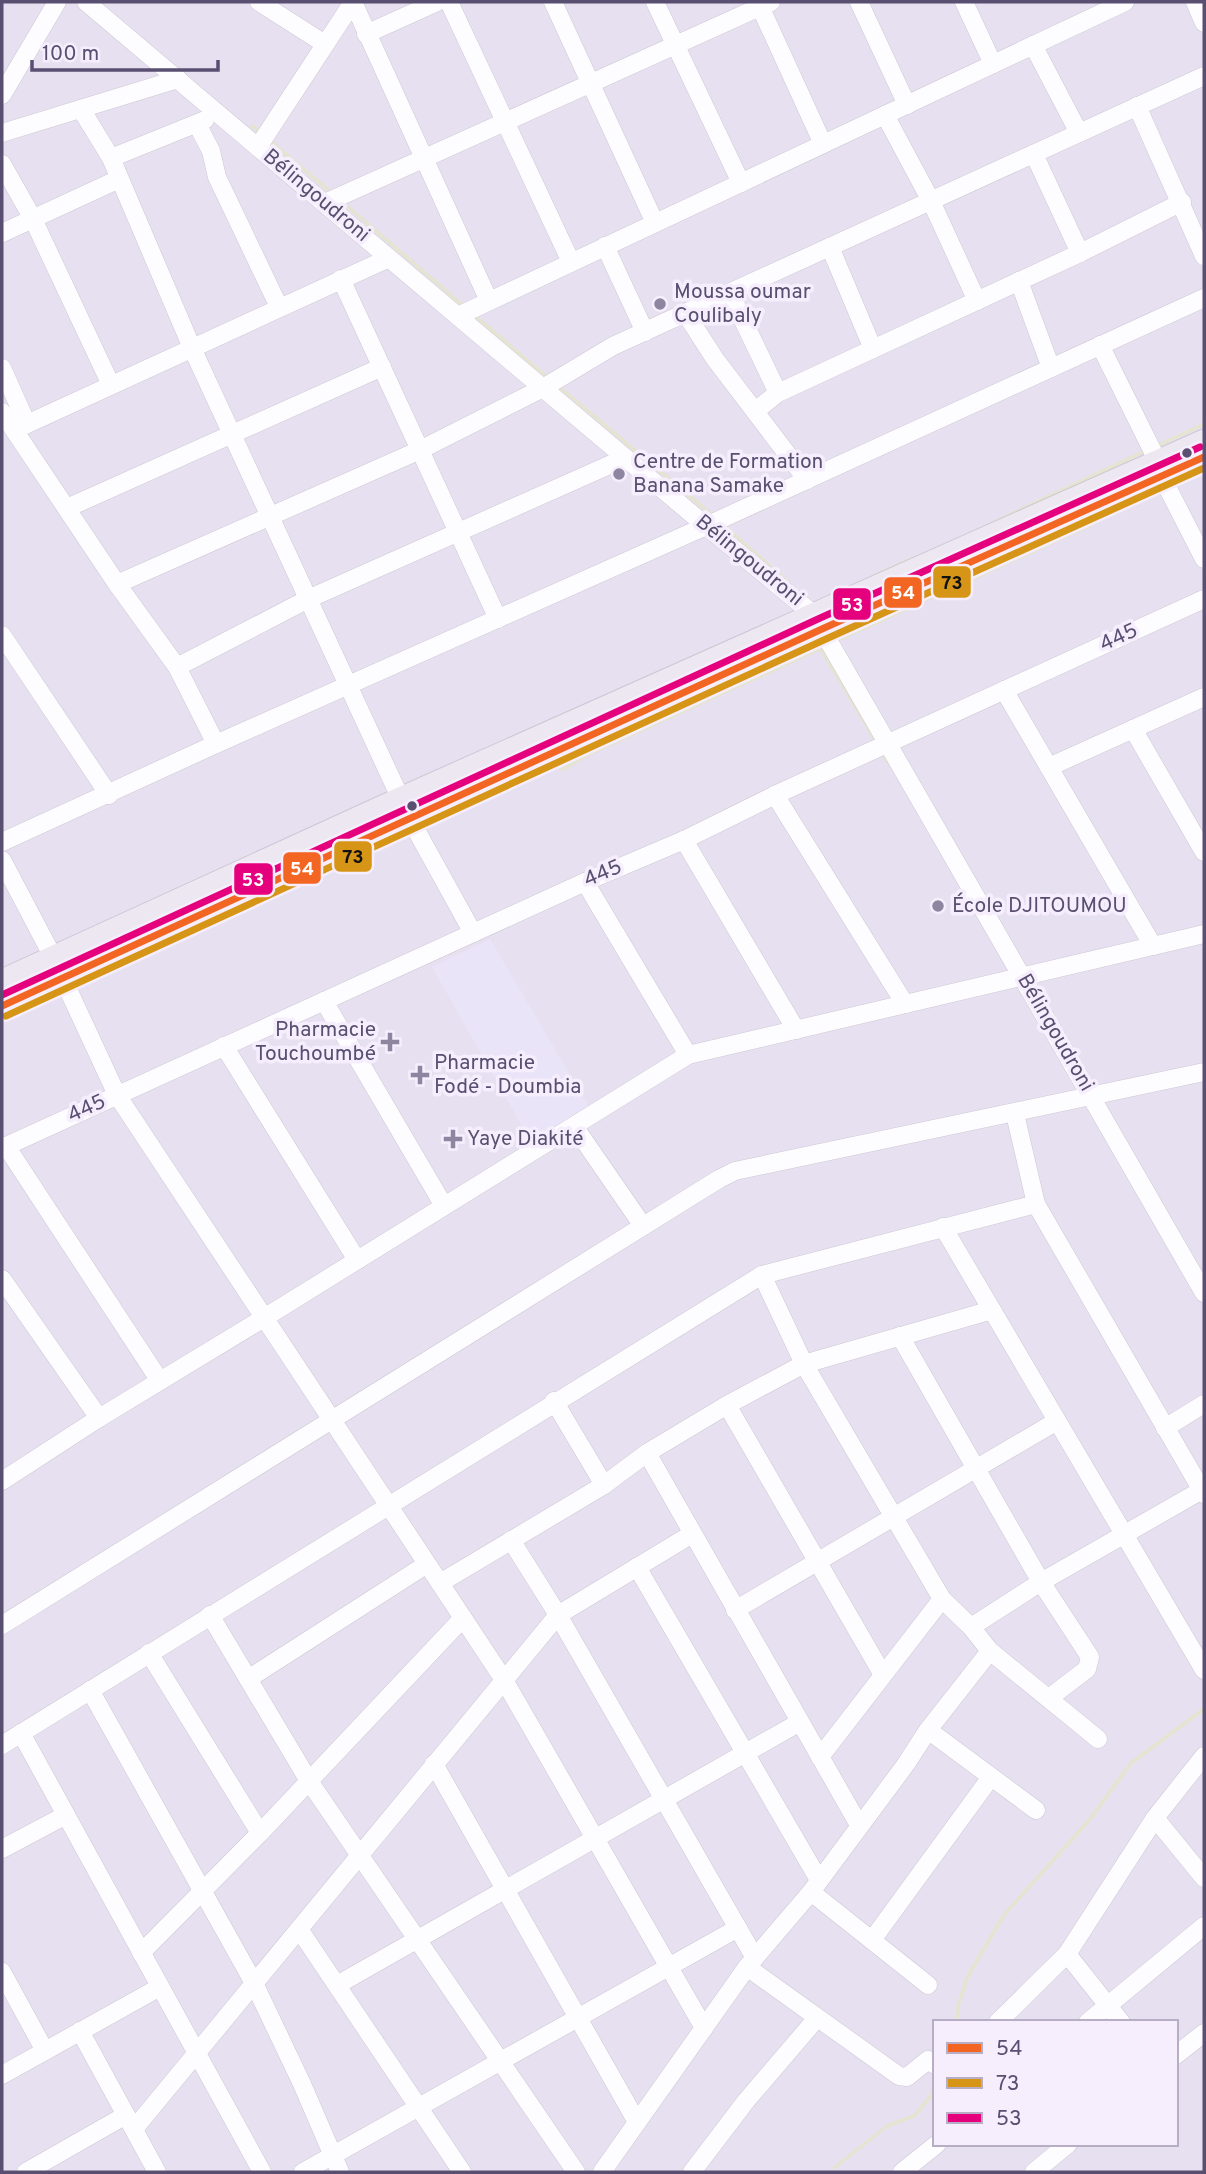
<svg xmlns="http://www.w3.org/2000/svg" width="1206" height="2174" font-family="Overpass,sans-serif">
<rect width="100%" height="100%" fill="#f1ecf6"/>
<path fill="#e7e0f1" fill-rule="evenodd" d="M2 2H1204V2172H2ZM935 2022H1176V2144H935Z"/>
<polygon fill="#e9e4f8" points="490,939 590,1109 533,1145 432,967"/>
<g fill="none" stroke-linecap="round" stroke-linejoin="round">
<g stroke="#e5e4d0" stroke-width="3.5">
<polyline points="252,126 261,133"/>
<polyline points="269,140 333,194"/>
<polyline points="341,201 466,308"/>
<polyline points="474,315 548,378"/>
<polyline points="557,385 712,515"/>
<polyline points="1155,447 1204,424"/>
<polyline points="990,524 1145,451"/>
<polyline points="723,525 788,582"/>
<polyline points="875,575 913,558"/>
<polyline points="834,642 1093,524"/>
<polyline points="821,649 877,743"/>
<polyline points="882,753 887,762"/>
<polyline points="562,770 587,755 824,647"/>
<polyline points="957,2022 958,2006 967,1978 1003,1916 1090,1819 1131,1763 1204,1709"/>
<polyline points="834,2168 887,2126 914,2116 930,2097 935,2086"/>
</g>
<defs>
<g id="minor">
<polyline points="86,2 706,526 813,614 1204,1293"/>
<polyline points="259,2 325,44"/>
<polyline points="353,2 489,301"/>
<polyline points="449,2 571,262"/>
<polyline points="553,2 655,223"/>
<polyline points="655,2 741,183"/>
<polyline points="758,2 823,144"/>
<polyline points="859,2 907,105"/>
<polyline points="964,2 993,64"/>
<polyline points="1195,2 1204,23"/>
<polyline points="366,34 437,2"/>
<polyline points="1033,45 1079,133"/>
<polyline points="2,95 57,2"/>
<polyline points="1137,106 1204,256"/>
<polyline points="81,109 111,158 192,348 410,819 473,933"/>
<polyline points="885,115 931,201 977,301"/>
<polyline points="197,124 211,151 217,177 279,307"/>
<polyline points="2,133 178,79"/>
<polyline points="258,147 353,2"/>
<polyline points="1034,154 1080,253"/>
<polyline points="111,158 205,120"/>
<polyline points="2,164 33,219 111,385"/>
<polyline points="325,203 771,2"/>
<polyline points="2,233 119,179"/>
<polyline points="605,246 645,332"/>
<polyline points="830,247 873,349"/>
<polyline points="341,279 498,619"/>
<polyline points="1019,281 1051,368"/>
<polyline points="730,293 778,393"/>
<polyline points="686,314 715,359 807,480"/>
<polyline points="458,316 1125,2"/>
<polyline points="1100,345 1158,462"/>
<polyline points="2,368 27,424"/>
<polyline points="755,411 778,393 1080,253 1182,202"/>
<polyline points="2,412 117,584 177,667 216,744"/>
<polyline points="14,430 389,258"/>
<polyline points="1162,477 1204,559"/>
<polyline points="67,508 382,367"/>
<polyline points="117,584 420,450 543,388 613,346 1204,76"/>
<polyline points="2,635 109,795"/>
<polyline points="177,667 308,599 625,458"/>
<polyline points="1004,690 1153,946"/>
<polyline points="1133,729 1204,852"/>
<polyline points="1049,767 1204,697"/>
<polyline points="775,795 905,1004"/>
<polyline points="684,840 796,1030"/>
<polyline points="2,842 216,744 706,526 1204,298"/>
<polyline points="2,860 53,957 117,1095 504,1680 704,2028"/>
<polyline points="585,882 688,1055"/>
<polyline points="324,1001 444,1206"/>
<polyline points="224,1046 357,1260"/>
<polyline points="1015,1114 1036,1204 1204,1494"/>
<polyline points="574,1126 643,1226"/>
<polyline points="6,1146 160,1381"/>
<polyline points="2,1148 585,882 684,840 775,795 1204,599"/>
<polyline points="943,1227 1204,1670"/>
<polyline points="762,1275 804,1364 942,1599 971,1627 990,1651 1098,1739"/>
<polyline points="2,1279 99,1418"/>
<polyline points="900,1336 1041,1582 1090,1657 1087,1669 1049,1698"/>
<polyline points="554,1401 604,1485"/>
<polyline points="727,1405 883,1675"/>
<polyline points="1165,1428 1204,1404"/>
<polyline points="647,1453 859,1825"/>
<polyline points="2,1481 99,1418 264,1318 688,1055 1204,934"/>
<polyline points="511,1540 558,1615 755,1958"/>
<polyline points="637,1567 819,1880"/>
<polyline points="440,1583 604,1485 647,1453 727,1405 804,1364 992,1310"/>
<polyline points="735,1610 1057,1421"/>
<polyline points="210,1615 309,1781 576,2172"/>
<polyline points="2,1625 719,1179 735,1171 1204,1072"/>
<polyline points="971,1627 1041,1582 1202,1490"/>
<polyline points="149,1653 260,1833"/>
<polyline points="248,1679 427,1564"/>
<polyline points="90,1690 254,1983 302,2084 340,2172"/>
<polyline points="928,1730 1036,1810"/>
<polyline points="21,1733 262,2172"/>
<polyline points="2,1745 762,1275 1036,1204"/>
<polyline points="820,1757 942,1599"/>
<polyline points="434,1764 637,2122"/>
<polyline points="1155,1818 1204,1878"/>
<polyline points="2,1849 66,1815"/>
<polyline points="811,1892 928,1985"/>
<polyline points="299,1929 462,2172"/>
<polyline points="872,1940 991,1777"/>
<polyline points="141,1953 260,1833 463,1618"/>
<polyline points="1067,1954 1121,2022"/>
<polyline points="747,1967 899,2076 907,2077 928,2060 935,2065"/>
<polyline points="2,1972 45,2051"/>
<polyline points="337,1985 800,1722"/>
<polyline points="998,2022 1067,1954 1155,1818 1204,1756"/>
<polyline points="1088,2022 1204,1926"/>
<polyline points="80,2031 157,2172"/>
<polyline points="1176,2055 1204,2033"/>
<polyline points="2,2075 160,1987"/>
<polyline points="134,2129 558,1615 692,1534"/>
<polyline points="26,2172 126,2115"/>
<polyline points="303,2172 738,1928"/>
<polyline points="602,2172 747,1967 811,1892 906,1764 928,1730 990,1651"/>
<polyline points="692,2172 746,2101 817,2018"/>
<polyline points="902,2172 937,2144"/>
<polyline points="1034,2172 1068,2144"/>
</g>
<g id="major">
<polyline points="2,980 400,798 1204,440"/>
<polyline points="2,1006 822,629 1204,457"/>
</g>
</defs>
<use href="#minor" stroke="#cdc8d3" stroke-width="19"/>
<use href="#major" stroke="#ccc7d4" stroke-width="23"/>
<use href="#minor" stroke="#fdfcfe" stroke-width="18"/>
<use href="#major" stroke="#ece7f1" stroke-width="21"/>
<defs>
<polyline id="bus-1" points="2,1006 822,629 1204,457"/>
<polyline id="bus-2" points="6,1016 826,639 1204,468"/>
<polyline id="bus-3" points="2,995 818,619 1200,447"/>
</defs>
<use href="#bus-1" stroke="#f6eefd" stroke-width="12"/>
<use href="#bus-2" stroke="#f6eefd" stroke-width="12"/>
<use href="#bus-3" stroke="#f6eefd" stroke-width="12"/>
<use href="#bus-1" stroke="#f26522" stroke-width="7"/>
<use href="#bus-2" stroke="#d79517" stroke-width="7"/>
<use href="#bus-3" stroke="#e5007d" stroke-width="7"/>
</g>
<g fill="#8e86a0" stroke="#f6eefd" stroke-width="2.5">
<circle cx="660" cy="304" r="7"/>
<circle cx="619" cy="474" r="7"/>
<circle cx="938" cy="906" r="7"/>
<path d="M386.5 1031.5h7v7h7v7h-7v7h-7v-7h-7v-7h7z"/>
<path d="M416.5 1064.5h7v7h7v7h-7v7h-7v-7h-7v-7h7z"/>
<path d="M449.5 1128.5h7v7h7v7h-7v7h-7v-7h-7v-7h7z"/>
</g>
<g fill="#584f71" stroke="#f6eefd" stroke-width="2.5">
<circle cx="1187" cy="453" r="6"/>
<circle cx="412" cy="806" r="6"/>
</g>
<g text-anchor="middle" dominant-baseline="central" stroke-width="7" stroke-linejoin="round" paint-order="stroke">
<g font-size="21" fill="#584f71" stroke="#f6eefd">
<text transform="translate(316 196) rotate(40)">Bélingoudroni</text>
<text transform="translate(749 561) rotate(39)">Bélingoudroni</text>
<text transform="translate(1119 638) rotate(-25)">445</text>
<text transform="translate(603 874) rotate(-23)">445</text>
<text transform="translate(1055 1033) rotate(60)">Bélingoudroni</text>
<text transform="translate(87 1109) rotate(-25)">445</text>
</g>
<g font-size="21" fill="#584f71" stroke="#f6eefd" text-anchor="start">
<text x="674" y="292">Moussa oumar<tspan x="674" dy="24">Coulibaly</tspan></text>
<text x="633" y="462">Centre de Formation<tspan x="633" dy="24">Banana Samake</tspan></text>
<text x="952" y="906">École DJITOUMOU</text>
<text x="376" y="1030" text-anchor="end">Pharmacie<tspan x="376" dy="24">Touchoumbé</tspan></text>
<text x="434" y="1063">Pharmacie<tspan x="434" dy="24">Fodé - Doumbia</tspan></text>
<text x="467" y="1139">Yaye Diakité</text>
</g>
</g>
<g stroke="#f6eefd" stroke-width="2.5">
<rect x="932" y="565" width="40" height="34" rx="7" fill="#d79517"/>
<rect x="883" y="576" width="40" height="33" rx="7" fill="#f26522"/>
<rect x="832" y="587" width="40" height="34" rx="7" fill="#e5007d"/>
<rect x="333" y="840" width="40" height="33" rx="7" fill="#d79517"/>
<rect x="282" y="851" width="40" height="34" rx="7" fill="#f26522"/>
<rect x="233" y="862" width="41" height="34" rx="7" fill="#e5007d"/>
</g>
<g font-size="19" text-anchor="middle" font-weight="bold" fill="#fff">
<text x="903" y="599">54</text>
<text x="852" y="611">53</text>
<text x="302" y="875">54</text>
<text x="253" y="886">53</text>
</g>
<g font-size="19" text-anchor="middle" font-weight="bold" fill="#111">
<text x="952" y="589">73</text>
<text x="353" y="863">73</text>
</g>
<rect width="1206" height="2174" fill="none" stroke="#584f71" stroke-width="7"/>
<rect x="933" y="2020" width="245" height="126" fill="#f6eefd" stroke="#b7aec5" stroke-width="2"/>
<rect x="947" y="2043" width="35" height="10" fill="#f26522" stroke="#b7aec5" stroke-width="2"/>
<text x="996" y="2055" font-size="21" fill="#584f71">54</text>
<rect x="947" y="2078" width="35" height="10" fill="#d79517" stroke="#b7aec5" stroke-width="2"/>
<text x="996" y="2090" font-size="21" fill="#584f71">73</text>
<rect x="947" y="2113" width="35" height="10" fill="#e5007d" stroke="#b7aec5" stroke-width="2"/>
<text x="996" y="2125" font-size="21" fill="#584f71">53</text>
<path d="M32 60v10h186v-10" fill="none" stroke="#584f71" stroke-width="3.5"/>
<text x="42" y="60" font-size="21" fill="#584f71" stroke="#f6eefd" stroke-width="5" paint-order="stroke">100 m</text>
</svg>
